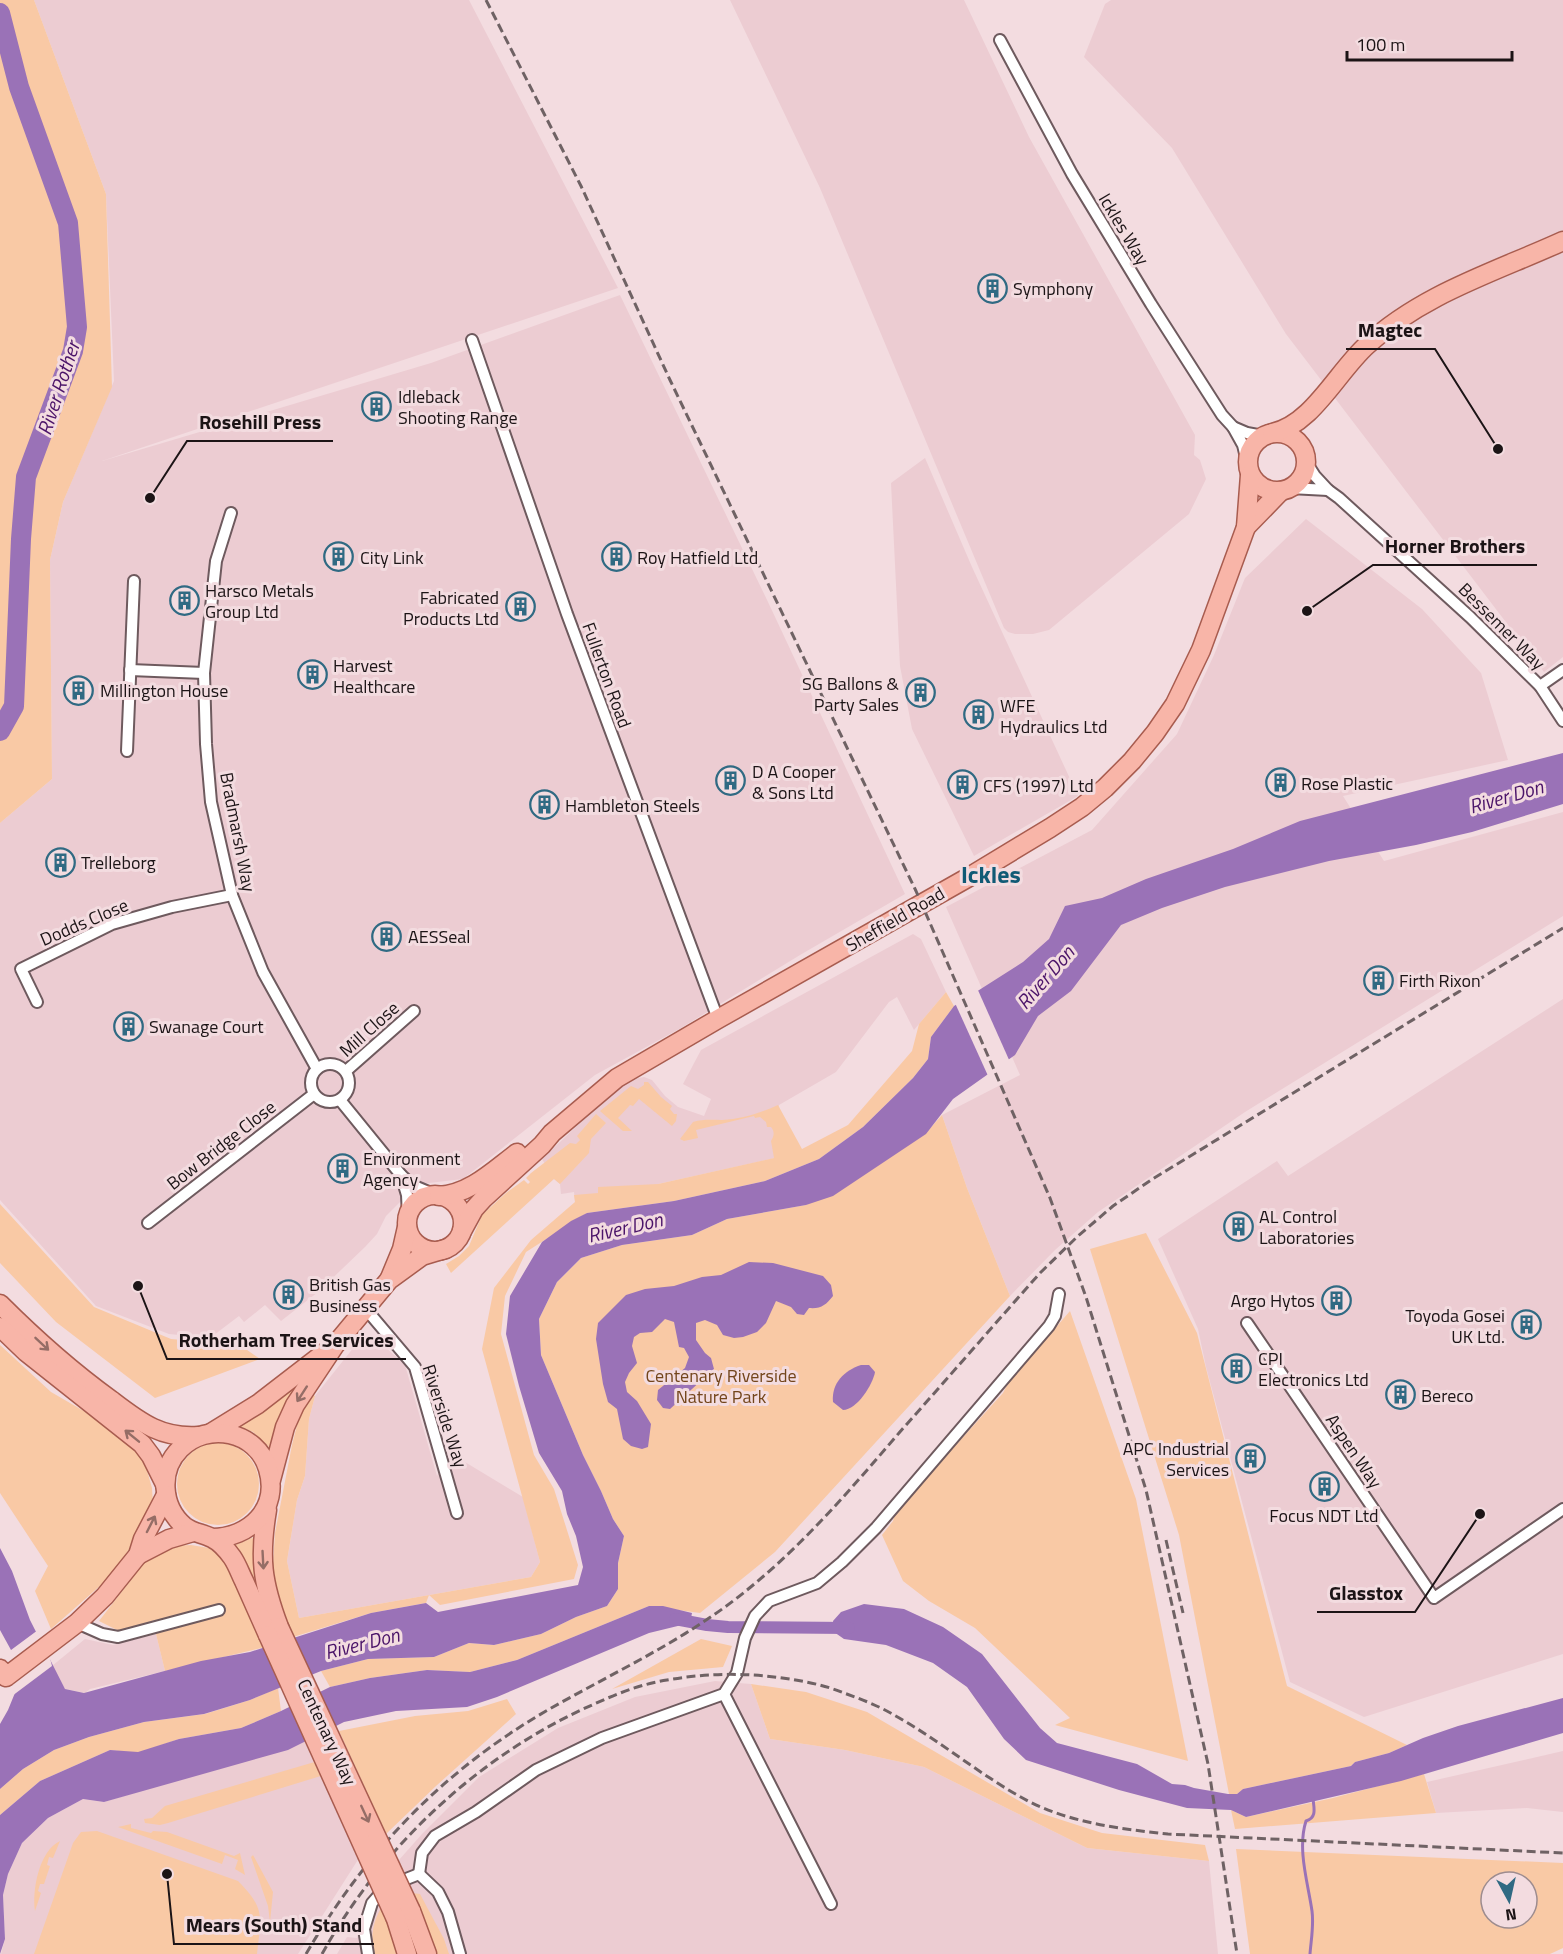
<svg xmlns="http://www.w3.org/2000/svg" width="1563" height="1954" font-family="'Titillium Web',sans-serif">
<rect width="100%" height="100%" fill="#f3dce0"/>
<g fill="#ecccd2">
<polygon points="34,0 469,0 618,288 102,461 431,363 620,295 768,602 905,894 800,955 681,1028 595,1075 463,1179 412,1185 407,1195 386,1216 377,1234 365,1247 318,1292 281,1321 265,1305 244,1322 239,1316 210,1338 169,1334 96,1306 0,1200 0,823 52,779 50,560 63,502 114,381 106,194"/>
<polygon points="730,0 964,0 1029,137 1195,435 1194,455 1200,460 1206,479 1189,514 1049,630 1033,634 1015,634 1008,632 1004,628 820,188"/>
<polygon points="1111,0 1563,0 1563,657 1544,672 1286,334 1172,148 1084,57 1105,4"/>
<polygon points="925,458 972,567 1078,796 974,856 912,729 900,666 891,483"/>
<polygon points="1306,519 1422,609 1481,673 1508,760 1343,796 1384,861 1563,812 1563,916 1245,1112 1098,1212 1055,1250 1010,1296 967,1188 942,1115 1020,1075 946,907 1092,830 1177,734 1214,655 1245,578"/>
<polygon points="913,934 921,939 946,992 914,1030 897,997 889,1002 836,1072 779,1105 775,1158 658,1184 636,1194 575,1202 574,1192 561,1194 560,1184 554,1179 542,1159 596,1108 615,1092 634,1079 644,1077 652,1080 665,1096 678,1107 704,1116 711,1099 683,1084 701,1050"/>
<polygon points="1563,999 1563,1654 1364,1717 1290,1682 1206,1367 1198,1329 1158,1239 1277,1161 1288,1176"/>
<polygon points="372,1335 405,1365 437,1476 450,1453 523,1497 540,1562 531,1577 299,1618 287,1561 297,1500 305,1476 309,1419 315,1396 354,1347"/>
<polygon points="156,1634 165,1671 90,1689 85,1693 65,1689 52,1666 85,1639 113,1645"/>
<polygon points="715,1681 751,1684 770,1739 845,1750 924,1767 1087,1848 1209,1861 1218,1954 337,1954 347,1937 357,1938 368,1898 375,1887 422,1834 479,1777 558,1728 635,1697"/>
<polygon points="308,1740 361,1855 298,1954 1,1954 5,1939 3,1895 8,1874 22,1843 48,1818 83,1799 104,1802"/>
<polygon points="1563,1751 1563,1812 1527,1808 1436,1813 1427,1782"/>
</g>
<g fill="#f9c9a5" fill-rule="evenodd">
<polygon points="0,0 34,0 106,194 112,387 63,502 50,560 52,779 0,823"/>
<path d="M946 992 954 1006 931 1037 928 1059 913 1078 863 1127 819 1159 765 1181 674 1201 587 1213 526 1252 505 1296 501 1334 534 1455 554 1489 578 1565 574 1579 440 1605 429 1595 426 1603 371 1613 293 1637 277 1596 273 1564 275 1533 292 1445 300 1413 311 1393 315 1396 309 1419 305 1476 297 1500 287 1561 299 1618 531 1577 540 1562 482 1349 494 1288 531 1240 575 1202 574 1195 598 1193V1187L658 1184 774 1158 771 1141C774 1136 775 1132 771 1127H767L766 1122 760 1117 755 1118 754 1116 696 1130 698 1138 684 1141 680 1139 693 1122C703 1119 712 1120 722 1120 742 1119 760 1113 778 1105L802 1149 848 1125 912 1051 919 1024Z"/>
<polygon points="644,1082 648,1082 661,1097 672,1106 670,1109 674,1114 677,1114 676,1121 672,1126 639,1099 633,1106 630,1105 618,1118 632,1131 623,1131 600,1111 631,1086 638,1089 644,1085"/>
<polygon points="596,1114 606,1123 591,1139 589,1153 560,1184 554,1179 451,1273 446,1264 459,1256 469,1246 482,1215 506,1193 524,1180 528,1184 530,1182 526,1178 531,1173 570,1143 576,1144 580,1140 577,1136"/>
<polygon points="942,1115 967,1188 1010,1296 775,1552 700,1613 649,1606 517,1660 470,1672 427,1670 370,1678 330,1687 321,1671 368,1659 434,1657 469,1643 494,1645 541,1634 576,1617 607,1606 618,1589 618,1563 624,1536 613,1519 601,1491 583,1455 541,1355 539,1319 557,1282 581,1258 622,1245 692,1235 727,1219 806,1205 925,1134"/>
<polygon points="0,1204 94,1307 171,1339 240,1345 260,1359 155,1398 56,1322 0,1263"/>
<polygon points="1146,1233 1197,1333 1287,1686 1407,1745 1389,1753 1355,1762 1351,1766 1243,1789 1237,1794 1229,1794 1179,1535 1090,1249"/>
<polygon points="1070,1311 1136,1499 1188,1761 1055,1725 1070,1718 975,1628 929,1601 903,1581 882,1535 893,1521 896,1511 1003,1393 1008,1383"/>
<polygon points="0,1345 51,1392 89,1414 139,1454 146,1467 152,1488 153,1505 135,1541 109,1578 51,1629 35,1591 48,1566 0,1493"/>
<polygon points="308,1375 291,1394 279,1423 271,1449 253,1432 237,1425"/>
<circle cx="218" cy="1484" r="41"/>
<polygon points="254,1537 254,1567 261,1600 233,1546"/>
<polygon points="191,1545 209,1548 224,1560 265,1647 165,1671 156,1634 155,1620 119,1631 99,1621 151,1554 170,1546"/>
<polygon points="701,1639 732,1646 723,1667 669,1672 612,1689"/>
<polygon points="751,1684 806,1692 867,1712 1040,1813 1102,1833 1205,1845 1209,1861 1087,1848 924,1767 845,1750 770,1739"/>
<polygon points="278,1688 281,1711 241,1728 179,1739 138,1753 110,1750 40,1781 0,1815 0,1789 23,1769 54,1750 89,1737 144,1722 205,1714 250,1700"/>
<polygon points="507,1699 516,1714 436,1786 386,1834 339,1731 415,1716 468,1711"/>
<polygon points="318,1761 324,1775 168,1823 160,1825 145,1823 144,1819 152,1818 165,1806"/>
<polygon points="1424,1774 1436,1813 1235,1829 1231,1810 1246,1817 1333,1798"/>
<path d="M131 1824V1828C138 1830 144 1831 151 1833L153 1831 167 1832 234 1856 240 1853 245 1875 235 1869 238 1860 225 1855 222 1864 118 1827Z"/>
<path d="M97 1831 238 1881C266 1909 261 1917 257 1954H34L73 1843 81 1832Z"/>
<path d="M60 1841 53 1858 49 1857 47 1865 50 1866 44 1884H40L38 1891 41 1893 35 1911C32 1890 39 1851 60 1841Z"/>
<path d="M1236 1849 1563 1863V1948L1550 1954H1250ZM1491 1882H1527V1918H1491Z"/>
<polygon points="253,1855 273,1892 270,1922 268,1906 251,1857"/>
<polygon points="412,1893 420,1894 444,1939 449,1954 435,1954"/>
<path d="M382 1906 401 1954H374C370 1935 373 1922 382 1906Z"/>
</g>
<g fill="#9a72b7">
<polygon points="1563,753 1563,804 1472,832 1416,845 1329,861 1225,887 1162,908 1121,925 1071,991 1038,1016 1015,1055 953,1099 926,1134 833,1196 806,1205 727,1219 692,1235 622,1245 581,1258 557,1282 539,1319 541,1355 583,1455 601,1491 613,1519 624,1536 618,1563 618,1589 607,1606 576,1617 541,1634 494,1645 469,1643 434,1657 368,1659 321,1671 250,1700 204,1714 144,1722 89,1737 54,1750 23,1769 0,1789 0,1724 8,1710 19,1683 11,1650 0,1630 0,1548 12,1571 30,1620 65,1689 84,1693 201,1661 250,1652 371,1613 426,1603 438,1612 578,1585 583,1567 576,1536 567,1514 562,1491 539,1453 519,1386 506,1334 510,1296 542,1242 571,1221 587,1213 674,1201 765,1181 819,1159 863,1127 913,1078 928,1059 931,1037 954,1006 1023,962 1049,939 1065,906 1102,898 1146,879 1233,849 1300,821"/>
<path d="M749 1262 773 1263 823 1276 831 1285 833 1296C826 1305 821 1309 809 1308L804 1315 797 1314 791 1307 776 1301 766 1323 757 1332 743 1337 734 1338 723 1335 717 1325 705 1320 696 1323V1340L705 1353 711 1358 714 1369 670 1409 663 1408 657 1400 658 1390 685 1368 689 1357 684 1348 679 1347 674 1322 665 1319 652 1332 640 1333 634 1337 632 1346 637 1363 629 1373 625 1382 627 1392 637 1401 651 1424 648 1447 642 1449 631 1446 623 1439 617 1409 608 1402 603 1384 596 1339 598 1323 626 1295 645 1289 674 1286 702 1277 721 1275Z"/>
<path d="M861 1365H869L875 1372C873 1384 857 1410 843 1410L833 1402C831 1383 845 1370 861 1365Z"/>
<polygon points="864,1604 904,1609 943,1627 982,1654 1040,1728 1057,1743 1137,1764 1172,1784 1185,1785 1194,1788 1228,1794 1237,1794 1243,1789 1351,1766 1355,1762 1389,1753 1423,1738 1458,1726 1563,1698 1563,1733 1401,1781 1246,1817 1231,1810 1187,1808 1119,1790 1026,1760 1004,1739 967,1687 933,1663 886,1645 844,1639 834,1632 833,1621 841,1612"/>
<polygon points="649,1606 663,1606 692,1613 690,1623 649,1633 497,1697 467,1707 396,1711 344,1722 288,1750 104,1802 83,1799 48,1818 22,1843 8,1874 3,1895 5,1939 0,1954 0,1815 40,1781 110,1750 138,1752 179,1739 241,1728 281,1711 330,1687 370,1678 427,1670 470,1672 517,1660"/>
</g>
<g fill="#f3dce0">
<polygon points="977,988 1010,1062 989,1078 955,1003"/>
<polygon points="38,1630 49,1654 52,1666 12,1696 16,1683 11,1663 11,1650"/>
</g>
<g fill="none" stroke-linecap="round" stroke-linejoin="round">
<path stroke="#9a72b7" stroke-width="3" d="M1310 1954C1311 1940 1314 1926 1312 1911 1308 1883 1297 1849 1306 1821 1317 1818 1314 1808 1313 1799"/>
<polyline stroke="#9a72b7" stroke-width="12" points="675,1619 707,1625 728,1627 849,1628"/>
<polyline stroke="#9a72b7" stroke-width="20" points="0,13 19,87 68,223 77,327 73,351 26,477 21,539 14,706 0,731"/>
<defs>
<g id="street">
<polyline points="1000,40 1072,174 1151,304 1222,415 1233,427"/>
<polyline points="472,340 567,614 718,1019"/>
<polyline points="1248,466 1243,445 1233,427 1247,433 1263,436"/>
<polyline points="1290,488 1328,490 1315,476 1306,462"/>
<polyline points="1328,490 1339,498 1470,617 1540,686 1563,721"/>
<polyline points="231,513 216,561 204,673 206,744 211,802 232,895 263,972 317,1069"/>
<polyline points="130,670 204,673"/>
<polyline points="1540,686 1563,670"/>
<polyline points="127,751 134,581"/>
<polyline points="37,1002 21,969 112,924 172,907 232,895"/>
<circle cx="330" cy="1083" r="19"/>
<polyline points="346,1071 414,1011"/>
<polyline points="340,1100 401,1175"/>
<polyline points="408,1217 407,1195 401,1175 412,1185 438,1196"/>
<polyline points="148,1223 314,1094"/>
<polyline points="365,1308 415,1367 457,1513"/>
<polyline points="1247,1323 1434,1598 1563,1509"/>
<polyline points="77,1623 102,1634 118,1637 219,1610"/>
<polyline points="724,1694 831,1904"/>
<polyline points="419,1874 422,1853 435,1836 476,1812 536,1770 602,1738 724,1694 737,1673 745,1638 755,1616 769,1601 817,1583 842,1562 876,1528 1049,1326 1055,1316 1059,1294"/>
<polyline points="419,1874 438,1892 448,1912 460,1954"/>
<polyline points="368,1954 364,1929 372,1903 386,1887 419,1874"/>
</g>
<g id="primary">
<circle cx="1277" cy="462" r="29"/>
<path d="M1272 433C1312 425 1337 372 1367 345 1422 294 1495 272 1563 241"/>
<polyline points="1246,527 1281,491"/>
<circle cx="435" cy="1223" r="28"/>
<path d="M439 1196C470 1194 493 1171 517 1153"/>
<polyline points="462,1231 474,1209 484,1198 542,1145 552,1133 617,1078 718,1019 969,877 1050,828 1082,807 1105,788 1132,761 1155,733 1175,704 1201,650 1246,527 1250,475"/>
<polyline points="390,1278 402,1249 407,1227"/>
<path d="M0 1304C35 1339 71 1371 111 1400 124 1410 138 1421 153 1428 168 1435 182 1437 198 1436"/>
<polyline points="0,1327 26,1352 142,1444 151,1456 165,1484"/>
<polyline points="211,1433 258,1404 324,1353"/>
<polyline points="271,1480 285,1427 295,1405 335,1345 389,1280 422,1256 445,1249"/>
<path d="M267 1510C259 1558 262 1582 279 1627"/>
<path d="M212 1538C249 1538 280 1509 268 1469 257 1431 207 1421 180 1449 159 1470 161 1506 184 1526 193 1533 202 1533 212 1538 220 1542 227 1550 232 1557 237 1564 240 1573 244 1581 252 1599 260 1617 268 1635"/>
<polyline points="138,1555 169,1539 193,1532"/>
<polyline points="0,1669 6,1677 77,1623 105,1596 138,1555 143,1539 166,1495"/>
<polyline points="411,1911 427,1954"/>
<polyline points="396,1919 407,1954"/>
</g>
</defs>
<use href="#street" stroke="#6e5a5e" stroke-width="14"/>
<use href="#primary" stroke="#a85c4f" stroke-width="21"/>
<use href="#street" stroke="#fff" stroke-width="10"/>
<use href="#primary" stroke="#f8b5a8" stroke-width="18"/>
<g stroke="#6f6264" stroke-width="3" stroke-dasharray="9 4.5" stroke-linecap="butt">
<polyline points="486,0 581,186 670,380 916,891 1050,1198 1086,1297 1146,1490 1208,1764 1237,1954"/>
<polyline points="1166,1540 1183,1613"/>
<path d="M306 1954C366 1851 443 1771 546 1711 614 1672 686 1640 747 1590 804 1544 851 1489 899 1433 946 1380 993 1326 1040 1273L1078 1236 1113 1206 1151 1180 1563 928"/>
<path d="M322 1954C382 1846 479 1755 592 1705 616 1694 641 1684 667 1680 701 1674 733 1673 766 1676 792 1679 820 1683 844 1693 861 1699 879 1706 894 1715 941 1741 981 1776 1028 1801 1071 1823 1121 1829 1168 1834L1563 1853"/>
</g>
<defs>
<g id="primary-bridge">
<polyline points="279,1627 411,1911"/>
<polyline points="268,1635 396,1919"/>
</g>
</defs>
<use href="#primary-bridge" stroke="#a85c4f" stroke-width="21" stroke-linecap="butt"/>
<use href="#primary-bridge" stroke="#f8b5a8" stroke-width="18"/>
</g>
<defs><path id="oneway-shaft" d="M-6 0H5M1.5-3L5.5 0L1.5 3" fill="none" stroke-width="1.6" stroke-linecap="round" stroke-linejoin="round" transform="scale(1.5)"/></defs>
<g stroke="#956d66">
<use href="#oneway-shaft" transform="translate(42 1344) rotate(43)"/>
<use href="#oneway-shaft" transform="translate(302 1394) rotate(123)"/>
<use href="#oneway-shaft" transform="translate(132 1436) rotate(-141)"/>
<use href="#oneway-shaft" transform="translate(151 1524) rotate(-63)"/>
<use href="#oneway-shaft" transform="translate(263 1560) rotate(87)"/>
<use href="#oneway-shaft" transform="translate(365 1814) rotate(65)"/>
</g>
<defs>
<symbol id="building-ring" viewBox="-11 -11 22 22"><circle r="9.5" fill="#f3dce0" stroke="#306a83" stroke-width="1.5"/><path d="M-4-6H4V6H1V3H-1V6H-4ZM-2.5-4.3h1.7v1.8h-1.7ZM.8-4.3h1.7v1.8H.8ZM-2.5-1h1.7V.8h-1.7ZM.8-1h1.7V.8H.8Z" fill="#306a83"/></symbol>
</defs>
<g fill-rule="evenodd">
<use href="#building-ring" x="976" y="272" width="33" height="33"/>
<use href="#building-ring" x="360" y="390" width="33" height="33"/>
<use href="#building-ring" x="322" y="540" width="33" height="33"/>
<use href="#building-ring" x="600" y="540" width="33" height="33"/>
<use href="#building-ring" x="168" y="584" width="33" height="33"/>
<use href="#building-ring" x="504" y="590" width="33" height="33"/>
<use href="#building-ring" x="296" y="658" width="33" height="33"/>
<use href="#building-ring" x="62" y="674" width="33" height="33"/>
<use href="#building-ring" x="904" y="676" width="33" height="33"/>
<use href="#building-ring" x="962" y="698" width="33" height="33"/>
<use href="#building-ring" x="714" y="764" width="33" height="33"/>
<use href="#building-ring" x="1264" y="766" width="33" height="33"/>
<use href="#building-ring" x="946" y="768" width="33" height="33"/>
<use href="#building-ring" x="528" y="788" width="33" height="33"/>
<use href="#building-ring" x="44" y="846" width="33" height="33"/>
<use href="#building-ring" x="370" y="920" width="33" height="33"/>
<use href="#building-ring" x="1362" y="964" width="33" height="33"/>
<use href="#building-ring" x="112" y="1010" width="33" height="33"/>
<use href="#building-ring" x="326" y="1152" width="33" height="33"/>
<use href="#building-ring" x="1222" y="1210" width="33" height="33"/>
<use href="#building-ring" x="272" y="1278" width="33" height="33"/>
<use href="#building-ring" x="1320" y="1284" width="33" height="33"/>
<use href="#building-ring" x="1510" y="1308" width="33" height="33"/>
<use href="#building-ring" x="1220" y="1352" width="33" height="33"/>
<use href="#building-ring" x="1384" y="1378" width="33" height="33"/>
<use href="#building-ring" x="1234" y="1442" width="33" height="33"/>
<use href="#building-ring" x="1308" y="1470" width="33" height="33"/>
</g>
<g text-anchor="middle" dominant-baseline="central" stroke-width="6" stroke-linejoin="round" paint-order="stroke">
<g font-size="18" fill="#1c1416" stroke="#f3dce0">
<text transform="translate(1124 229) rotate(59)">Ickles Way</text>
<text transform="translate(1502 626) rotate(45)">Bessemer Way</text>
<text transform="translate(607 675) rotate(70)">Fullerton Road</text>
<text transform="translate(238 832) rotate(79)">Bradmarsh Way</text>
<text transform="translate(895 919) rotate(-30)">Sheffield Road</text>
<text transform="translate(84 922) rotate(-23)">Dodds Close</text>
<text transform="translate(369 1029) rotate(-42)">Mill Close</text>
<text transform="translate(221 1145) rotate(-38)">Bow Bridge Close</text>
<text transform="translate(445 1416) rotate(72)">Riverside Way</text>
<text transform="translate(1354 1451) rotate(56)">Aspen Way</text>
<text transform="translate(327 1732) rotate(65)">Centenary Way</text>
</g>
<g font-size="18" fill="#1c1416" stroke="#f3dce0" text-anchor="start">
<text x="1013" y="288">Symphony</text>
<text x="398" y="396">Idleback<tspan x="398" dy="21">Shooting Range</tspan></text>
<text x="360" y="557">City Link</text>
<text x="637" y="557">Roy Hatfield Ltd</text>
<text x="205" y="590">Harsco Metals<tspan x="205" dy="21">Group Ltd</tspan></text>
<text x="499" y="597" text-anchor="end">Fabricated<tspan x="499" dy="21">Products Ltd</tspan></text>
<text x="333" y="665">Harvest<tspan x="333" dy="21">Healthcare</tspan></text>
<text x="899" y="683" text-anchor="end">SG Ballons &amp;<tspan x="899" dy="21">Party Sales</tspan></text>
<text x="100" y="690">Millington House</text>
<text x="1000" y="705">WFE<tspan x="1000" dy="21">Hydraulics Ltd</tspan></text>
<text x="752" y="771">D A Cooper<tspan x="752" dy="21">&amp; Sons Ltd</tspan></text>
<text x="1301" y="783">Rose Plastic</text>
<text x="983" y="785">CFS (1997) Ltd</text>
<text x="565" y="805">Hambleton Steels</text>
<text x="81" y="862">Trelleborg</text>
<text x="408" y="936">AESSeal</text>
<text x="1399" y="980">Firth Rixon</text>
<text x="149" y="1026">Swanage Court</text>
<text x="363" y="1158">Environment<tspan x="363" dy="21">Agency</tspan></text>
<text x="1259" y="1216">AL Control<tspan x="1259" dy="21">Laboratories</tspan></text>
<text x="309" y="1284">British Gas<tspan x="309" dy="21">Business</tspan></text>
<text x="1315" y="1300" text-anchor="end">Argo Hytos</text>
<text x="1505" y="1315" text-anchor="end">Toyoda Gosei<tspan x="1505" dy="21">UK Ltd.</tspan></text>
<text x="1258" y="1358">CPI<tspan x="1258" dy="21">Electronics Ltd</tspan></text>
<text x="1421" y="1395">Bereco</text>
<text x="1229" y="1448" text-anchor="end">APC Industrial<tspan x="1229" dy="21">Services</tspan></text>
<text x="1324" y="1515" text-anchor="middle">Focus NDT Ltd</text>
</g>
<g font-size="18" fill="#73451b" stroke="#f3dce0">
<text x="721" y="1375">Centenary Riverside<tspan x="721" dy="21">Nature Park</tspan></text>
</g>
<g font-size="20" font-style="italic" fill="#4b1469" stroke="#f3dce0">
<text transform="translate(58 388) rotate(-72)">River Rother</text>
<text transform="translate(1506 796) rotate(-16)">River Don</text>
<text transform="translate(1045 977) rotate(-49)">River Don</text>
<text transform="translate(625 1227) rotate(-13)">River Don</text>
<text transform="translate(362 1643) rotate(-14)">River Don</text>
</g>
<g font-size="24" font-weight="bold" fill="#105a75" stroke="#f3dce0">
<text x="991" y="874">Ickles</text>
</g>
</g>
<path fill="none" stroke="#1c1416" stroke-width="2" d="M1498 449L1435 349H1346M150 498L187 441H333M1307 611L1373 565H1537M138 1286L167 1359H406M1480 1514L1415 1612H1317M167 1874L174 1944H374"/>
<g fill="#1c1416" stroke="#f3dce0" stroke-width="2">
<circle cx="1498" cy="449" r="6"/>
<circle cx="150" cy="498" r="6"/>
<circle cx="1307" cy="611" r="6"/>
<circle cx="138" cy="1286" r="6"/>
<circle cx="1480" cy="1514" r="6"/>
<circle cx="167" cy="1874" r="6"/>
</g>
<g font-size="20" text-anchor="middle" font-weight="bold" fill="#1c1416" stroke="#f3dce0" stroke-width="6" stroke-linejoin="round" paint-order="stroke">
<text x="1390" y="337">Magtec</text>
<text x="260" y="429">Rosehill Press</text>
<text x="1455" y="553">Horner Brothers</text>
<text x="286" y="1347">Rotherham Tree Services</text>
<text x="1366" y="1600">Glasstox</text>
<text x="274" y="1932">Mears (South) Stand</text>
</g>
<g transform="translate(1509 1900) rotate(172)"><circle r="28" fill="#f3dce0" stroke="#9d8c8f" stroke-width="1.5"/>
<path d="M0-4.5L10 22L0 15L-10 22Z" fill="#306a83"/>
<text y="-9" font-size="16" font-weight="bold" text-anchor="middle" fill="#1c1416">N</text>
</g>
<path d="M1347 51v9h165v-9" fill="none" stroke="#1c1416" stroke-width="3"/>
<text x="1356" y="51" font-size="18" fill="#1c1416" stroke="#f3dce0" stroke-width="4.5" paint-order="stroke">100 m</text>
</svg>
